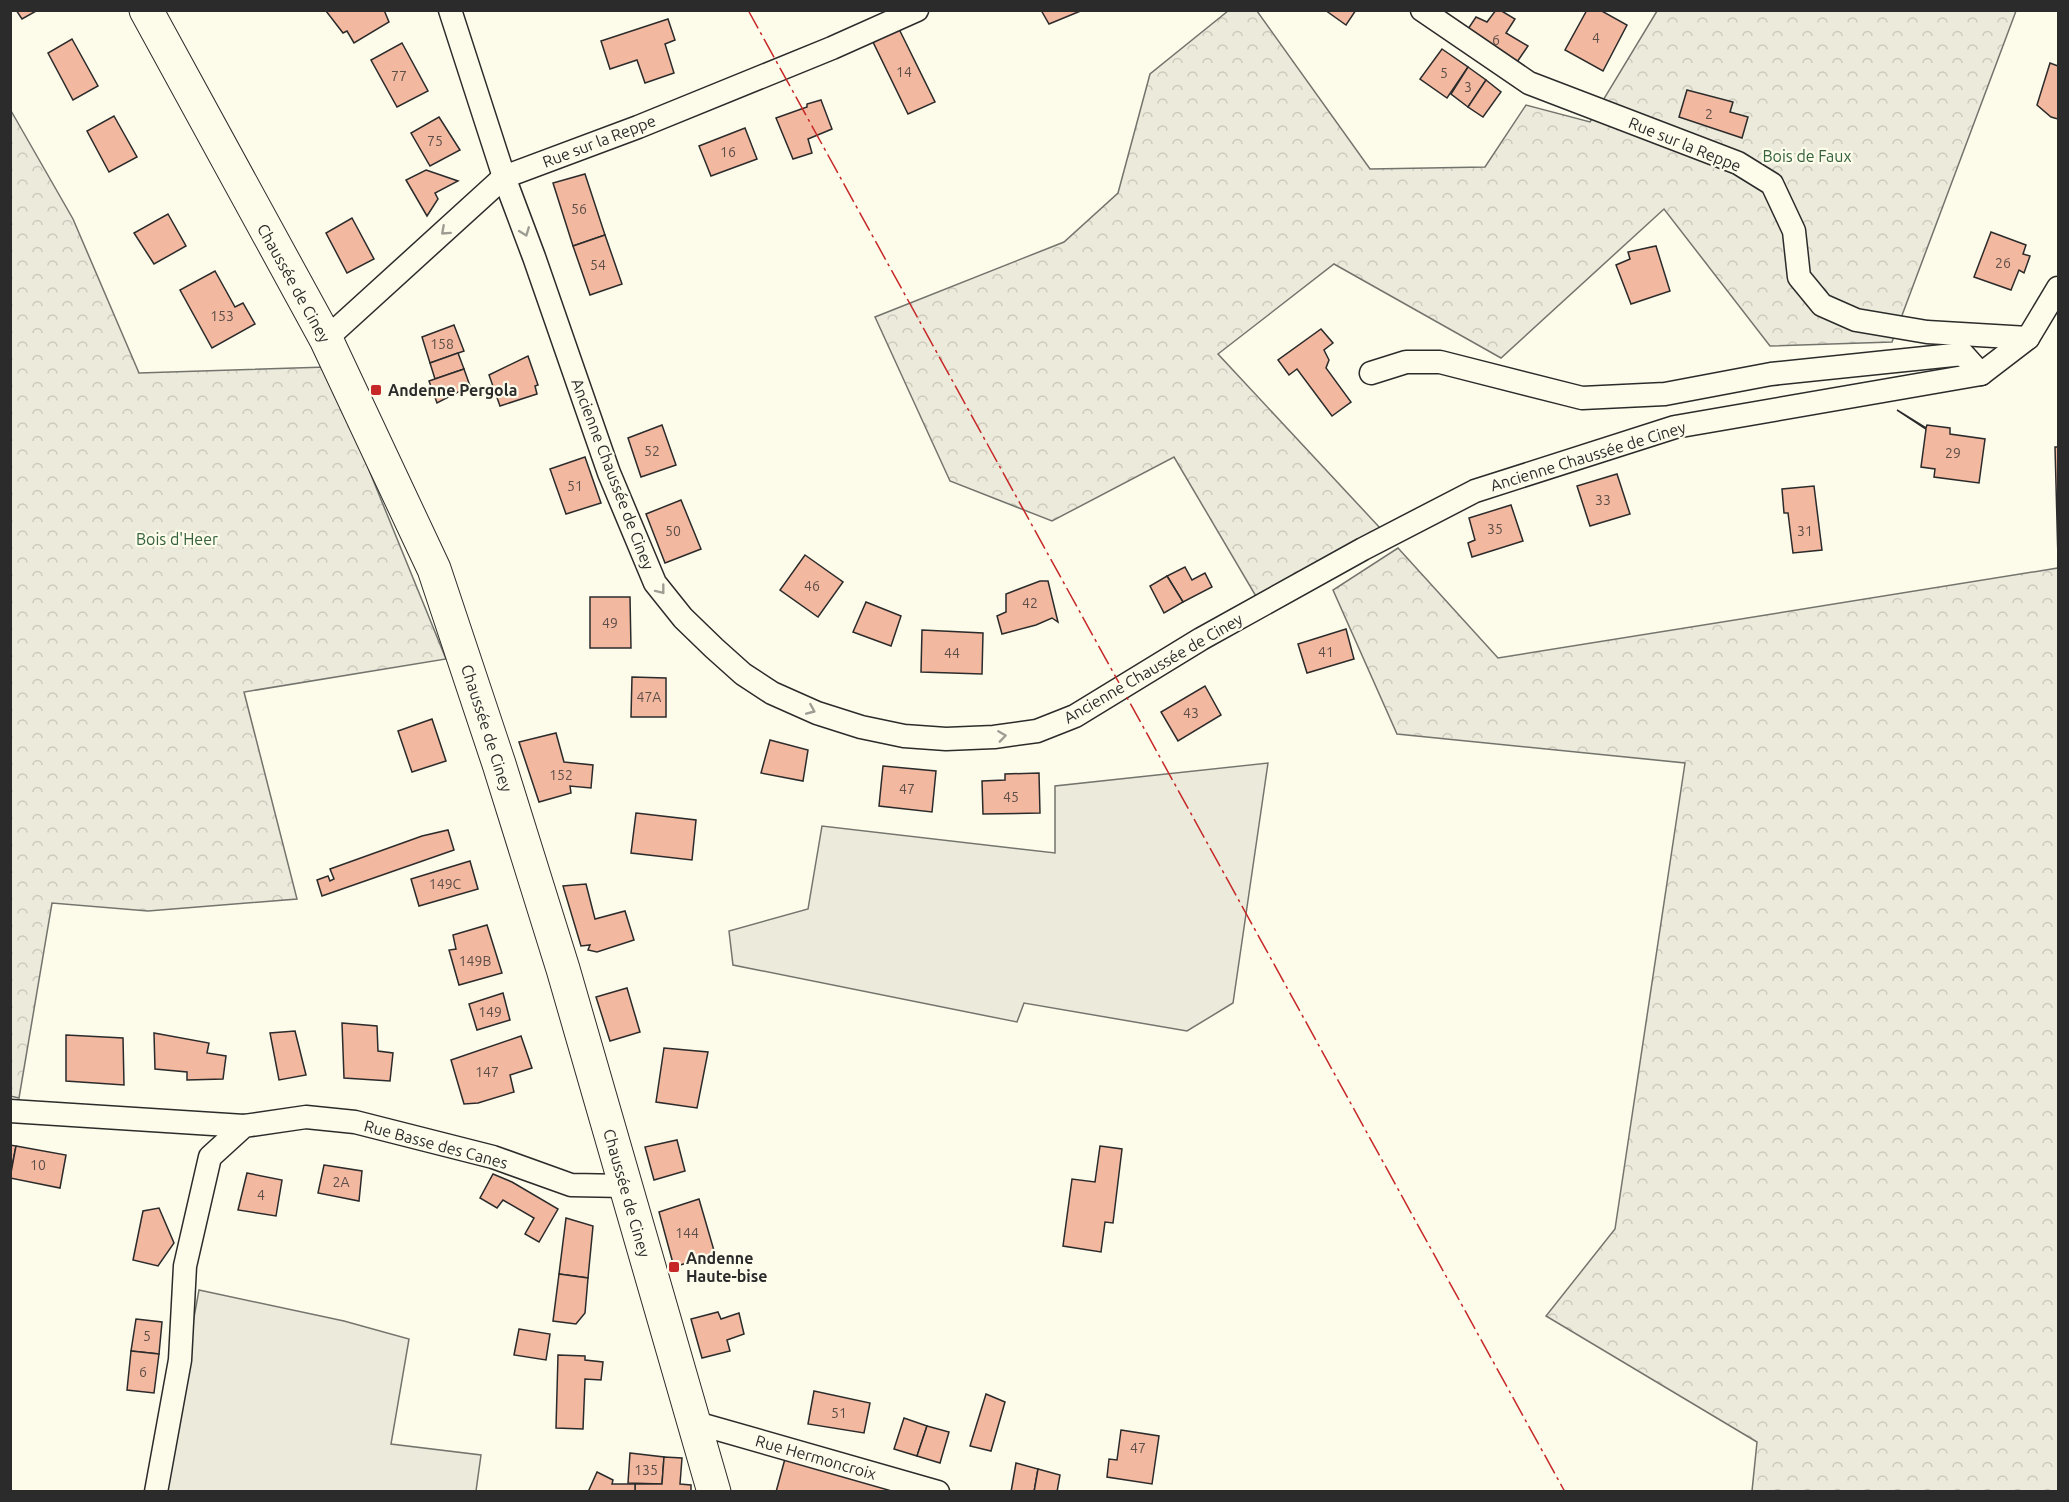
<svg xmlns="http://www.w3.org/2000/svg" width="2069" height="1502" font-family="Ubuntu,sans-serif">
<defs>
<pattern id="forest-crowns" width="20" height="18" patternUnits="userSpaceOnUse" patternTransform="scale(1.5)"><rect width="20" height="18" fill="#ecebdb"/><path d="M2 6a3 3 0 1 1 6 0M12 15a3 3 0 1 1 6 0" fill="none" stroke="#cbcabc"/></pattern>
</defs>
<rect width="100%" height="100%" fill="#fdfbea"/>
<g fill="#ecebdb" stroke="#74746e" stroke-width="1.5">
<polygon points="1268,763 1233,1003 1187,1031 1024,1003 1017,1022 733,965 729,931 808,909 822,826 1055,853 1055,786"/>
<polygon points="199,1290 344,1321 409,1339 391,1444 481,1455 476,1491 162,1492"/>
</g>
<g fill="url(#forest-crowns)" stroke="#74746e" stroke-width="1.5">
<polygon points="1228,11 1257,11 1370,169 1485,167 1526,105 1590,122 1657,11 2016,11 1892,342 1770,346 1664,209 1501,358 1334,264 1218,354 1381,529 1257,598 1174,457 1052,521 950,481 875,317 1064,242 1118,193 1150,74"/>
<polygon points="10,109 73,219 139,373 327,367 446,659 244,692 297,899 148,911 52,903 19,1098 10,1096"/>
<polygon points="1398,548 1498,658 2058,568 2058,1491 1752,1491 1757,1442 1546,1316 1615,1229 1685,763 1397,734 1333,590"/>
</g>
<g fill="#f2b8a0" stroke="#2b2b2b" stroke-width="1.5">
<polygon points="16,10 38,10 22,19"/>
<polygon points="384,10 389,22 354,43 347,31 343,33 326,11"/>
<polygon points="1041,10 1083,10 1049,24"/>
<polygon points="1325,10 1356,10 1346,25"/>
<polygon points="1496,10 1500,10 1515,19 1506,33 1528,46 1515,65 1464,35 1476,17 1487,22"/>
<polygon points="1587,10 1600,10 1627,25 1603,71 1565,50"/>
<polygon points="668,19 675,40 665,44 674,73 645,83 637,60 610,69 601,41"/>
<polygon points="899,29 935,102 908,114 873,42"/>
<polygon points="72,39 98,86 73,100 48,53"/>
<polygon points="402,43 428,91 397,107 371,60"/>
<polygon points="1442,49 1468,67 1447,98 1420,79"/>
<polygon points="2050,63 2058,66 2058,119 2051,117 2037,105"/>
<polygon points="1468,67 1486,80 1468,107 1451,94"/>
<polygon points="1486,80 1501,92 1483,117 1468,107"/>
<polygon points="1687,90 1733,102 1730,112 1748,117 1742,138 1679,117"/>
<polygon points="821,100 832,129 808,139 812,153 793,159 776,118 807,107 807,104"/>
<polygon points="114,116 137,157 109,172 87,131"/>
<polygon points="439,117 460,150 430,166 411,133"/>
<polygon points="745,128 757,159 711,176 699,146"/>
<polygon points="426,170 458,181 435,193 438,199 427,216 406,180"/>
<polygon points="585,174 605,235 573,246 553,183"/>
<polygon points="168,214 186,246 154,264 134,233"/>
<polygon points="352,218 374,259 347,273 326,233"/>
<polygon points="1991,232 2026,245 2023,254 2030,256 2024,273 2019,270 2011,290 1974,277"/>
<polygon points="605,235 622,284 590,295 573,246"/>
<polygon points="1656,246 1670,291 1631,304 1616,265 1630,259 1628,252"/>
<polygon points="215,271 235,307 243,303 255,324 212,348 180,290"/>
<polygon points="454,325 464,351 430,363 422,337"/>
<polygon points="1321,329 1333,343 1324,350 1329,360 1326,368 1351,402 1332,416 1297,369 1289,375 1278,360"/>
<polygon points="458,353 464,369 435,379 430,363"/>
<polygon points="528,356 538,385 535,386 537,394 500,406 489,375"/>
<polygon points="464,369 470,386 437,403 429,381"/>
<polygon points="1897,410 1926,428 1927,425 1950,428 1950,434 1985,439 1979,483 1934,477 1935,469 1921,467 1926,429"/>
<polygon points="662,425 676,465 641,477 628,438"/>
<polygon points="2055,447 2058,447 2058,559"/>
<polygon points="585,457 601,503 566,514 550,469"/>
<polygon points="1617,474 1630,514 1590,526 1577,486"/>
<polygon points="1814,486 1822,550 1793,553 1788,513 1784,513 1782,489"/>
<polygon points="681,500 701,549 665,563 646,514"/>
<polygon points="1511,505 1523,541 1472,557 1468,543 1475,540 1469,518"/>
<polygon points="805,555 843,582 818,617 780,590"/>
<polygon points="1185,567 1192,580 1205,573 1212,587 1183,602 1167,576"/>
<polygon points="1167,576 1183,602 1164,613 1150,586"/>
<polygon points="1040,581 1048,581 1058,622 1052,618 1036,625 1002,634 997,616 1006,612 1006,594"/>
<polygon points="590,597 630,597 631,648 590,648"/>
<polygon points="866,602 901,616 891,646 853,632"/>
<polygon points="1346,629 1354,659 1307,673 1298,644"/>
<polygon points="922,630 983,633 982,674 921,672"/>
<polygon points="632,677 666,678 666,717 631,717"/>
<polygon points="1205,686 1221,715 1178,741 1161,712"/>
<polygon points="432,719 446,761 412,772 398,731"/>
<polygon points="556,733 564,762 593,765 591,788 570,786 571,793 539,802 519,742"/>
<polygon points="770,740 808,750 803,781 761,773"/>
<polygon points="883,766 936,771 932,812 879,806"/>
<polygon points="1039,773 1040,813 983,814 982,781 1005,780 1005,774"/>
<polygon points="636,813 696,820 692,860 631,853"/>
<polygon points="448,830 454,850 322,896 317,880 328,876 330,881 334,879 330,869 422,836"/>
<polygon points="470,861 478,889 419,906 411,879"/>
<polygon points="586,884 595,919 625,911 634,940 597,952 588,950 590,945 581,946 563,886"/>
<polygon points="487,925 502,973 459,985 449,950 456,949 453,935"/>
<polygon points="627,988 640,1032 610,1041 596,997"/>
<polygon points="503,993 510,1020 477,1030 469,1004"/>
<polygon points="342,1023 377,1026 378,1051 393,1053 390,1081 344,1078"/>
<polygon points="295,1031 306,1075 279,1080 270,1033"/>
<polygon points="154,1033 209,1043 207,1053 226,1056 223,1079 187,1080 187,1072 155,1069"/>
<polygon points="66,1035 123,1038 124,1085 66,1081"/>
<polygon points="521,1036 532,1068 510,1075 514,1092 478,1103 464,1104 451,1060"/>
<polygon points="664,1048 708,1052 697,1108 656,1102"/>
<polygon points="677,1140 685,1171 654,1180 645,1147"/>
<polygon points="10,1145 16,1146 10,1176"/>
<polygon points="16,1146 66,1155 60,1188 10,1178"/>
<polygon points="1100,1146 1122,1149 1113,1223 1105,1222 1101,1252 1063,1246 1072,1179 1095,1182"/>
<polygon points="324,1165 362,1171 359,1201 318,1193"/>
<polygon points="247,1173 282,1180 276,1216 238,1210"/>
<polygon points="493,1174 512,1182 558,1209 539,1242 525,1234 534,1218 503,1200 497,1208 480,1198"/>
<polygon points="699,1199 715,1254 674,1267 659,1212"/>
<polygon points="159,1208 174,1243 158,1266 133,1260 143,1211"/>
<polygon points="566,1218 593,1226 588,1278 559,1274"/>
<polygon points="559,1274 588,1278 585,1313 576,1324 553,1321"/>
<polygon points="718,1312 721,1319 739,1313 744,1334 727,1340 730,1351 702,1358 691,1319"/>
<polygon points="136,1319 162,1322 159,1354 131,1351"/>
<polygon points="519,1329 550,1334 546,1360 514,1355"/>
<polygon points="131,1351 159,1354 154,1393 127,1390"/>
<polygon points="558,1355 585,1356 585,1360 603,1362 601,1380 585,1379 583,1429 556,1428"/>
<polygon points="814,1391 870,1403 864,1433 808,1424"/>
<polygon points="986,1394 1005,1402 991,1451 970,1446"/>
<polygon points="904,1418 927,1426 917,1456 894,1449"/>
<polygon points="927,1426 949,1432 940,1463 917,1456"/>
<polygon points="1121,1430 1159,1436 1152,1484 1107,1477 1109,1459 1117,1460"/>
<polygon points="630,1453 664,1457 662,1484 628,1483"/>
<polygon points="786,1455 897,1492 776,1492"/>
<polygon points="664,1457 682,1458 680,1484 691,1485 691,1492 635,1492 635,1484 662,1484"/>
<polygon points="1016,1463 1038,1469 1034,1492 1011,1492"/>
<polygon points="1038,1469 1060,1475 1057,1492 1034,1492"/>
<polygon points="597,1472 613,1480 612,1484 635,1484 635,1492 588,1492"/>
</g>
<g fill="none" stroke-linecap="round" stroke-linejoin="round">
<defs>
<g id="minor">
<polyline points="450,10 504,177 534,257 609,473 655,583 683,618 714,648 743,674 772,693 817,713 861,727 904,736 946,739 994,737 1037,731 1075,716 1201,639 1363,549 1475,491 1675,427 1981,374 2028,338 2058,288"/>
<polyline points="1422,10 1529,83 1738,163 1772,184 1794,231 1799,277 1822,305 1856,320 1927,332 2028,338"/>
<polyline points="326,339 504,177 638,127 832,48 917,10"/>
<polyline points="1371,373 1406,362 1440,362 1582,398 1665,394 1771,374 1963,354 1981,374"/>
<polyline points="10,1111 244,1126"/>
<polyline points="693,1422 938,1492"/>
<polyline points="156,1492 180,1360 185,1266 210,1157 244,1126 306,1117 355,1122 493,1157 571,1185 625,1186"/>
</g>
<polyline id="secondary" points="146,10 326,339 434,569 499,764 563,969 714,1492"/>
</defs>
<use href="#minor" stroke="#2b2b2b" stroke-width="25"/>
<use href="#secondary" stroke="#2b2b2b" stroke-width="35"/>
<use href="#minor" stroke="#fdfbea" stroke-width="22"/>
<use href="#secondary" stroke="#fdfbea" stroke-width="33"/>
<polyline stroke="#c62828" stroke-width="1.5" stroke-dasharray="21 4.5 3 4.5" stroke-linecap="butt" points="748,10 1565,1492"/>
</g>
<defs><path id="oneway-chevron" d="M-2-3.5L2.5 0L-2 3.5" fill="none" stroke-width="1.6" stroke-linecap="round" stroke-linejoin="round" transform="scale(1.5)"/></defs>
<g stroke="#9e9d94">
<use href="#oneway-chevron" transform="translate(445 231) rotate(138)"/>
<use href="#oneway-chevron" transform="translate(525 232) rotate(69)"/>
<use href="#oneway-chevron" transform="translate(661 590) rotate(52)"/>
<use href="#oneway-chevron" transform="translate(811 710) rotate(23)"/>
<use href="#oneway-chevron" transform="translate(1002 736) rotate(-8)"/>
</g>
<g fill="#c62828" stroke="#fdfbea" stroke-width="2">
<rect x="370" y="384" width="12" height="12" rx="3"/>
<rect x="668" y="1261" width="12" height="12" rx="3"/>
</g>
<g text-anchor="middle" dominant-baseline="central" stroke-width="4.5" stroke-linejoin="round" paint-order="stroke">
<g font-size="14" fill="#5d4e48">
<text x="1596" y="38">4</text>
<text x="1496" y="40">6</text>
<text x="904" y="72">14</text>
<text x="1444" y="73">5</text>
<text x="399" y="76">77</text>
<text x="1468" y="87">3</text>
<text x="1709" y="114">2</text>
<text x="435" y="141">75</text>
<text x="728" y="152">16</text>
<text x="579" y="209">56</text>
<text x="2003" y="263">26</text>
<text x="598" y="265">54</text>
<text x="222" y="316">153</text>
<text x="442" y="344">158</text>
<text x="652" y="451">52</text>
<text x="1953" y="453">29</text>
<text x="575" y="486">51</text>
<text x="1603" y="500">33</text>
<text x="1495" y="529">35</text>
<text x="673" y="531">50</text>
<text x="1805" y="531">31</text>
<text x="812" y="586">46</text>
<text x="1030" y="603">42</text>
<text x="610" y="623">49</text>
<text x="1326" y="652">41</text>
<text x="952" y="653">44</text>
<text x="649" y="697">47A</text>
<text x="1191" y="713">43</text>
<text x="561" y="775">152</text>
<text x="907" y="789">47</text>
<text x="1011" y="797">45</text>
<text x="445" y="884">149C</text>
<text x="475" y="961">149B</text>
<text x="490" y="1012">149</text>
<text x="487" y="1072">147</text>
<text x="38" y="1165">10</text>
<text x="341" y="1182">2A</text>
<text x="261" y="1195">4</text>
<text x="687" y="1233">144</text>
<text x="147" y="1336">5</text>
<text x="143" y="1372">6</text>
<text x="839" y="1413">51</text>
<text x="1138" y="1448">47</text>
<text x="646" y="1470">135</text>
</g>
<g font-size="16" fill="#2b2b2b" stroke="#fdfbea">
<text transform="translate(599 141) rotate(-21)">Rue sur la Reppe</text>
<text transform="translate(1685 144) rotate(22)">Rue sur la Reppe</text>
<text transform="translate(294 283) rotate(61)">Chaussée de Ciney</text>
<text transform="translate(1588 456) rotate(-17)">Ancienne Chaussée de Ciney</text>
<text transform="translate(613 474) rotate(69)">Ancienne Chaussée de Ciney</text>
<text transform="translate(1153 668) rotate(-30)">Ancienne Chaussée de Ciney</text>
<text transform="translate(487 728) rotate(72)">Chaussée de Ciney</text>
<text transform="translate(436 1144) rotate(15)">Rue Basse des Canes</text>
<text transform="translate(627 1193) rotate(74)">Chaussée de Ciney</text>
<text transform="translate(816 1457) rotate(16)">Rue Hermoncroix</text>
</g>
<g font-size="16" fill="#34623c" stroke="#fdfbea">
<text x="1807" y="156">Bois de Faux</text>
<text x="177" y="539">Bois d'Heer</text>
</g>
<g font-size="16" font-weight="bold" fill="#2b2b2b" stroke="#fdfbea" text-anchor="start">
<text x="388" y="390">Andenne Pergola</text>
<text x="686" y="1258">Andenne<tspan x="686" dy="18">Haute-bise</tspan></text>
</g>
</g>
<rect width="2069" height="1502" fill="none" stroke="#2b2b2b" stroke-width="24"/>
</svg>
